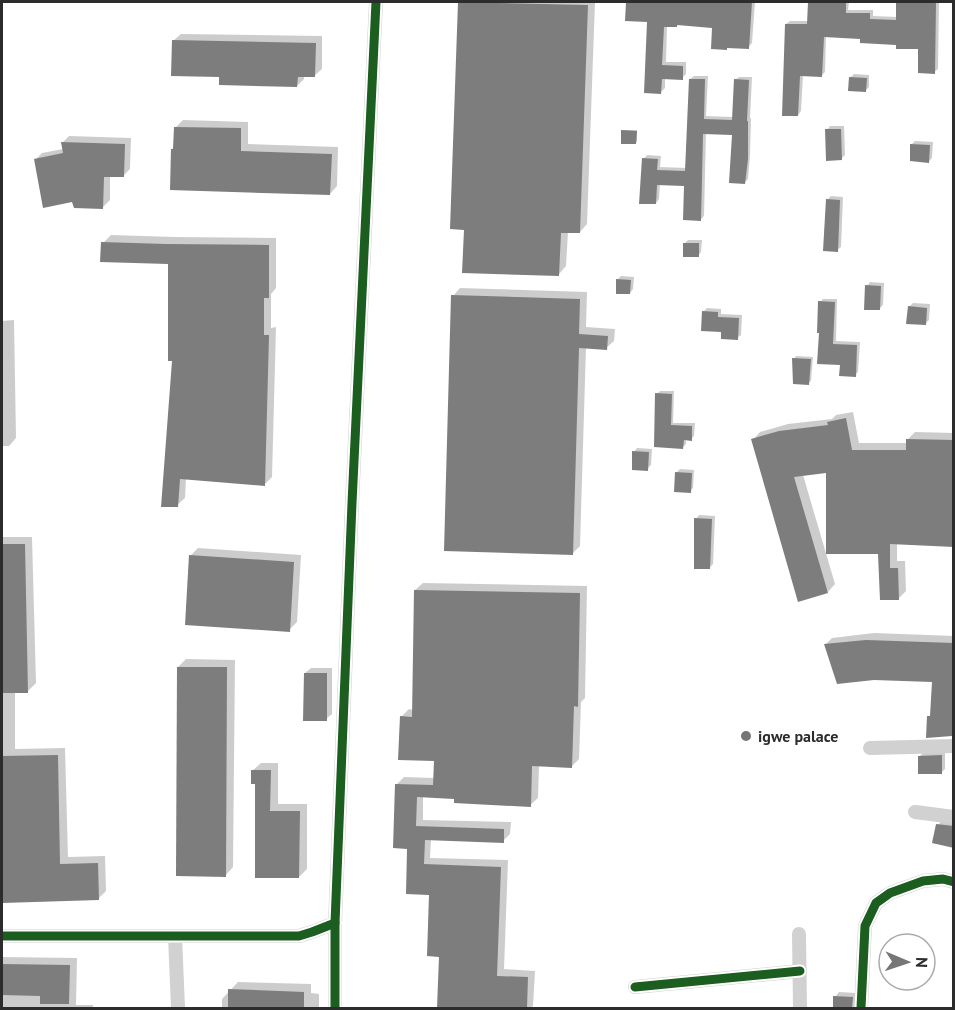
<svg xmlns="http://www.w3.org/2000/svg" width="955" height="1010" font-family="'PT Sans',sans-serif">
<rect width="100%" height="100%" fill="#fff"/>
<g fill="#0003">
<polygon points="459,2 595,2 587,224 580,232 568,232 566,266 559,274 465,228 452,228"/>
<polygon points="627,2 755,2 752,43 748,47 713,26 679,24 677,26 667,25 666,62 686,62 686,74 682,78 665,78 665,88 661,92 648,20 627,19"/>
<polygon points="809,2 849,2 848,10 873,10 873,16 897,17 898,2 939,2 938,69 934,72 920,48 862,37 826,36 825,72 821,76 803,75 801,111 798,115 786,24 790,21 809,21"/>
<polygon points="181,34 322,36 322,69 314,76 304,75 304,79 297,86 220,75 173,41"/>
<polygon points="854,74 869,75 869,87 865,91 851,77"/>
<polygon points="694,76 708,76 706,116 733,117 735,80 739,77 752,77 750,118 751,118 750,155 748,179 745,182 734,134 706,133 704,216 701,219 686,184 660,183 659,199 656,203 644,159 647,155 661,156 660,167 687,168 690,79"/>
<polygon points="183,120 248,122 248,144 338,147 337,186 330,194 172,149 175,146 175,128"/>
<polygon points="830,126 844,126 845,155 841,159 827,130"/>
<polygon points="624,130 637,130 637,141 636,143 622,131"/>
<polygon points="69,136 131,138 130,169 123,176 110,176 110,200 103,207 74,200 35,160 42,153 63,149 62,143"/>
<polygon points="915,141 933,142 932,158 929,161 912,144"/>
<polygon points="831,196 843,197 841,247 837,250 827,200"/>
<polygon points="111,235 175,237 276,238 276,288 271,294 271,328 276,327 272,477 265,484 186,478 185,498 177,505 170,263 103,243"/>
<polygon points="688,240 702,240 701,252 698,256 685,243"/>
<polygon points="621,276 634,277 633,289 630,293 618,279"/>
<polygon points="870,282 884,283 883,305 879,309 867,286"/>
<polygon points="460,288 587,292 586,327 615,329 614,341 606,348 586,347 580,546 572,554 453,296"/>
<polygon points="823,299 837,299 836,341 860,342 858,372 855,375 841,364 819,362 820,302"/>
<polygon points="913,303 930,304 929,320 925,324 909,307"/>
<polygon points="707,308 721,309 721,314 742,315 741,335 737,338 723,330 703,312"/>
<polygon points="14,320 16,438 9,446 2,446 2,321"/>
<polygon points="796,356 813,357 811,381 808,383 794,359"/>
<polygon points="660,391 674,391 673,423 695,423 694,436 691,439 686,439 686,444 683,447 655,446 657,394"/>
<polygon points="853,412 859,443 908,443 908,439 915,432 954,433 954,545 897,543 897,561 905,561 906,591 899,598 879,552 828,472 803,475 835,584 828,592 753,440 760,432 788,424 832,419 836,415"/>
<polygon points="637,448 652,449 651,465 647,469 634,452"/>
<polygon points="680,469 694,470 693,488 690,491 677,472"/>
<polygon points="699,515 715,516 713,564 709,568 696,519"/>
<polygon points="2,537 32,537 36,683 28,691 15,691 15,749 65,748 68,857 105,856 106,891 98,899 2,901"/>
<polygon points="198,548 301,555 297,622 289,630 190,556"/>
<polygon points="423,583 587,586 585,698 581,702 579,759 572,766 539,765 538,798 530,805 456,797 423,796 423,820 511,822 510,834 503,841 431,839 430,858 508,860 504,969 535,971 533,1006 531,1008 438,1008 440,955 431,894 409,847 397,784 404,777 434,778 435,760 401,717 409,709 413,710 415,590"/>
<polygon points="874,633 954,636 954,733 951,735 929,717 931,714 933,680 825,645 832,638"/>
<polygon points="186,659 235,660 233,867 226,875 178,667"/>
<polygon points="311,668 332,668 332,714 326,719 305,673"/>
<polygon points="945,752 945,769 942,772 920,756 923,753"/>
<polygon points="261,763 278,763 278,804 307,804 307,869 299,877 253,770"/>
<polygon points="945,817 954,818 954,847 938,825"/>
<polygon points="2,957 77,958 76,1005 93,1005 93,1008 2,1008"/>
<polygon points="238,982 311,984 311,993 319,994 319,1008 222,1008 222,999"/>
<polygon points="839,992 856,993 858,1008 834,1008 835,997"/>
</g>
<g fill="#7d7d7d">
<polygon points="458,2 588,5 580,233 561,233 559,276 462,273 464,230 450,229"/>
<polygon points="626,2 752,2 749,49 727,48 727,50 711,49 712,28 677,25 677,27 664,27 662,65 683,66 683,80 662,79 661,94 644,93 647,22 625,21"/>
<polygon points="808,2 846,2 846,13 870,13 870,19 896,20 896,2 936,3 935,74 918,73 918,49 896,49 896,45 860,43 860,39 824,37 822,77 800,76 798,116 782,116 785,24 807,24"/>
<polygon points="172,40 316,43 315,77 298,77 297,87 219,85 219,77 171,76"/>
<polygon points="849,77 867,78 866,92 848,91"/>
<polygon points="689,79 705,79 704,119 732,120 734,79 749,80 747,121 748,121 748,159 745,184 729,183 732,135 703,134 701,221 683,220 684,186 657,185 656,204 639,204 642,158 658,159 657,170 685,171"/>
<polygon points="174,127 241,128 241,151 332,154 330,195 170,190 171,149 173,149"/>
<polygon points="825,129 841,129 842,160 826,161"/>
<polygon points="621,130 637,131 636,144 621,144"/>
<polygon points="61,142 125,144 124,177 104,177 103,209 74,208 72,202 43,208 34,159 63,153"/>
<polygon points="910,144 930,145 929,163 910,161"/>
<polygon points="826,199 840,200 838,252 823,251"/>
<polygon points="101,242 166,244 269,245 269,298 264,298 264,335 269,335 265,486 180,479 178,507 161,507 172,361 168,361 168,264 100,262"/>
<rect x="683" y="243" width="16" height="14"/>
<polygon points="616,279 631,280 630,294 616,294"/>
<polygon points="865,285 881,286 880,310 864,310"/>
<polygon points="451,295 580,299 579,334 608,336 607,350 579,348 573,555 444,551"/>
<polygon points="818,301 835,302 833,344 857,345 856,377 839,376 840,365 817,364 819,333 817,333"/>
<polygon points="908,306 927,308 926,325 906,324"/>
<polygon points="702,311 718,312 718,317 739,318 738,340 721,339 721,332 701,331"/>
<polygon points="792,358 811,359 809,385 793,384"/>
<polygon points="655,393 672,394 671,425 692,426 692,441 684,440 683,449 654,447"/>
<polygon points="846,418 852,450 906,450 906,439 954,440 954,547 890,544 890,568 898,568 899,600 880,600 878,554 826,554 826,473 794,477 828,593 798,602 751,439 779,431 828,425 827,422"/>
<polygon points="632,451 649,452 648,471 632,470"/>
<polygon points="675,472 692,473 691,493 674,492"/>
<polygon points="694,518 712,519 710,569 694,569"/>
<polygon points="2,544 25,544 28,693 2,693"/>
<polygon points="189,555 294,562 290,632 185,625"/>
<polygon points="414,590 580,593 578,707 574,706 572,768 532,766 531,807 454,803 454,799 417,797 416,826 504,829 504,843 425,840 424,864 501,867 497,976 528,977 527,1008 437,1008 439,957 427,956 429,895 406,894 407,849 393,848 395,784 433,785 434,761 398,760 400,716 412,717"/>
<polygon points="866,640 954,643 952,736 926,738 927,716 930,716 932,682 874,680 837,684 824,644"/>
<polygon points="177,667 227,667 226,877 176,876"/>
<polygon points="304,673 327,673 327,721 303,721"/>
<polygon points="58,755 60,864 98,863 99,900 2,903 2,756"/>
<polygon points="942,755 942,774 918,774 918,756"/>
<polygon points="251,770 271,770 270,811 300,811 299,878 255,878 255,784 251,784"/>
<polygon points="936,824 954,826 954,848 932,843"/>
<polygon points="2,964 70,965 69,1004 40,1004 40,996 2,995"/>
<polygon points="228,989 304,992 304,1008 228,1008"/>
<polygon points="833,996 853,997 852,1008 833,1008"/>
</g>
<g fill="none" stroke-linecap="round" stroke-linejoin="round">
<g stroke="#d1d1d1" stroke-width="14">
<polyline points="870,748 954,746"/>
<polyline points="915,812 954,817"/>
<polyline points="799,934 800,1008"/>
<polyline points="2,936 299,936 312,932 335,923"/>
<polyline points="175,936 178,1008"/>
<polyline points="635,987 800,971"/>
<polyline points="335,1008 335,923 352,503 376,2"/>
<polyline points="861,1008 865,926 876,903 890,893 923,881 943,879 954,882"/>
</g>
<defs>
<g id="cycleway">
<polyline points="2,936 299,936 312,932 335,923"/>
<polyline points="635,987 800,971"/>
<polyline points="335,1008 335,923 352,503 376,2"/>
<polyline points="861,1008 865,926 876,903 890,893 923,881 943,879 954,882"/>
</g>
</defs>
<use href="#cycleway" stroke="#fff" stroke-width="13"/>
<use href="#cycleway" stroke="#1b5e20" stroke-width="9"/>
</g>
<circle fill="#767676" stroke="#fff" stroke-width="2" cx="746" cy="736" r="6"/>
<g text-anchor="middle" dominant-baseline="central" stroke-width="6" stroke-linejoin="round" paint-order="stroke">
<g font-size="16" font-weight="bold" fill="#2c2c2c" stroke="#fff" text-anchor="start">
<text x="758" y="736">igwe palace</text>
</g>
</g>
<rect width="955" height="1010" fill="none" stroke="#2c2c2c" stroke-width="6"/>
<g transform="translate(907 962) rotate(92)"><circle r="28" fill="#ffffff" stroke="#ababab" stroke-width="1.5"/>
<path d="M0-4.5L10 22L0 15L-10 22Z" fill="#767676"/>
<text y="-9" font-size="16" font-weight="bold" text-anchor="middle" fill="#2c2c2c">N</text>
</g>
</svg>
